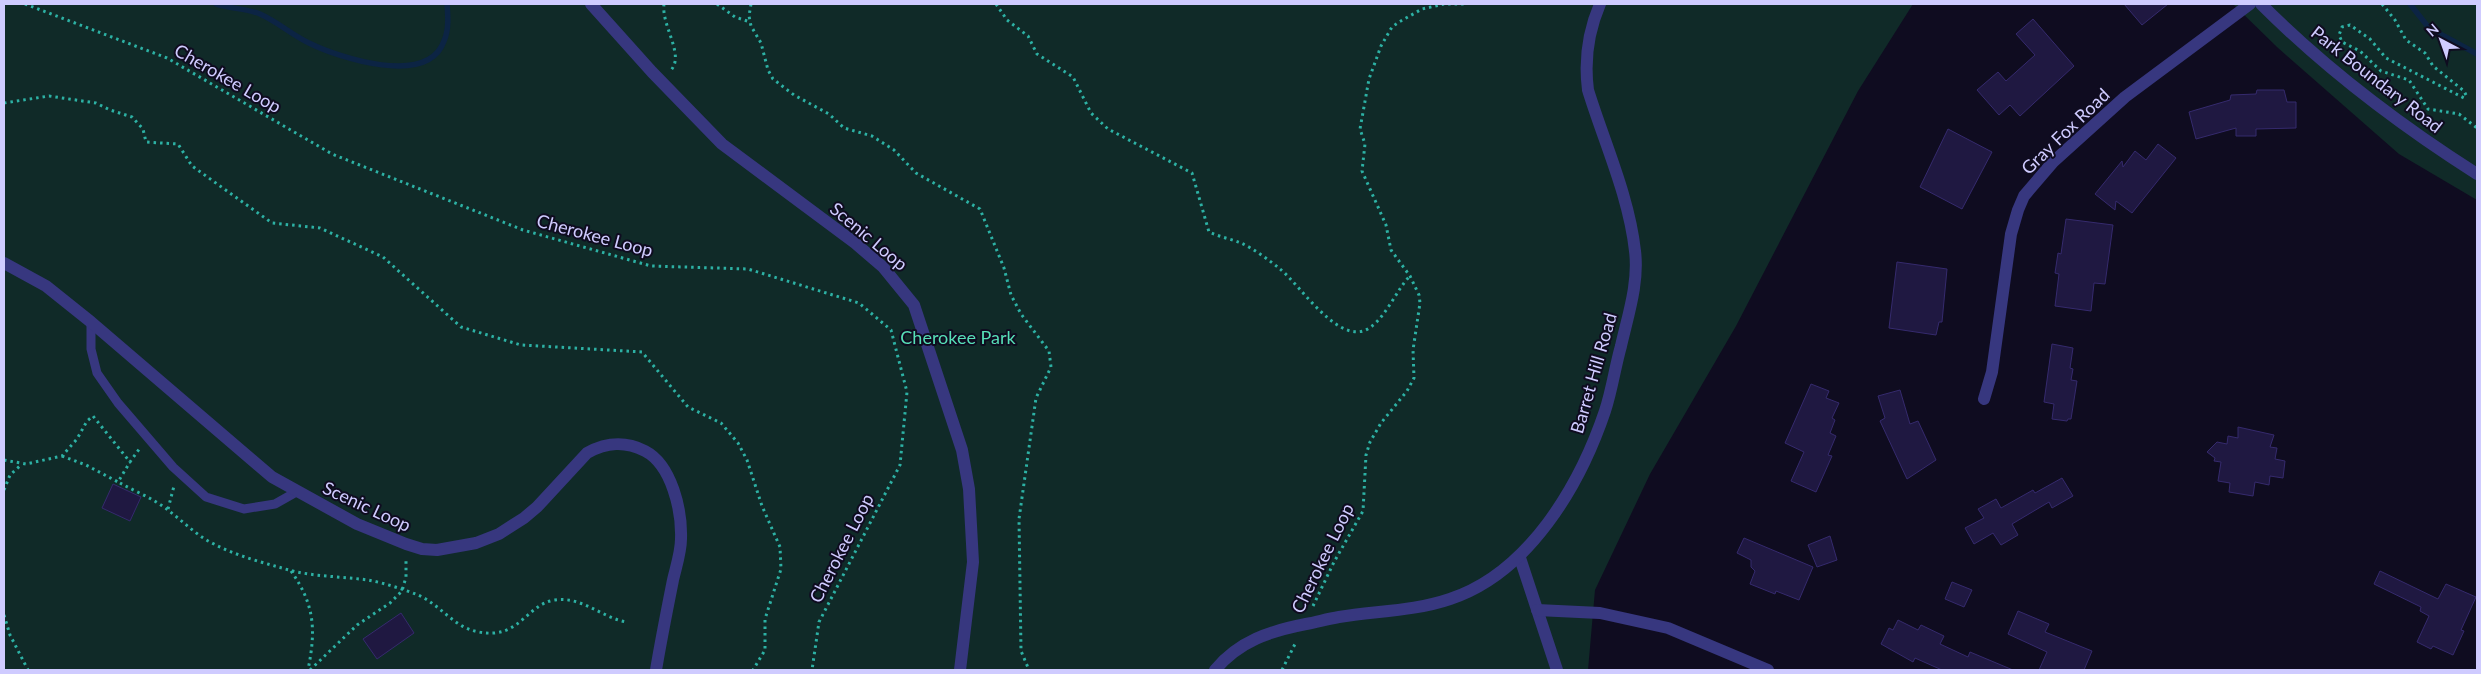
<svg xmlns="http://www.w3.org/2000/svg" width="2481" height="674" font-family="Lato,sans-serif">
<rect width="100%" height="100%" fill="#0f0c20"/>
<g fill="#102a28">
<polygon points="4,4 1913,4 1858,91 1736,326 1650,474 1595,590 1588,670 4,670"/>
<polygon points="2233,4 2477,4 2477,200 2399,154 2277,47"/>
</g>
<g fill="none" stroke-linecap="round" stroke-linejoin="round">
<g stroke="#0c2444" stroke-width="5.5">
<path d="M216 4C230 9 246 8 260 14 278 22 292 35 309 43 339 58 428 87 444 41 449 30 448 16 447 4"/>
<polyline points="2410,4 2429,28 2477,54"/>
</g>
</g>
<g fill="#1f1841" stroke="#352a6d">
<polygon points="2124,4 2168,4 2142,25"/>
<polygon points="2033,19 2074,66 2020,116 2010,105 1999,115 1977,90 1998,72 2006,81 2035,55 2016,34"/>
<polygon points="2257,90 2284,90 2287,102 2296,102 2296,128 2256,129 2256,136 2236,136 2236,128 2196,139 2189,112 2230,100 2231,95 2256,94"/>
<polygon points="1948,129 1992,152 1962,209 1920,187"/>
<polygon points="2158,144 2176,158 2132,213 2116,201 2115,210 2095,194 2122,161 2123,167 2135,151 2146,160"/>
<polygon points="2066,219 2113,225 2105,284 2094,283 2091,311 2055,306 2059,274 2055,273 2058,253 2061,254"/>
<polygon points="1897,262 1947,269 1942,322 1939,322 1936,335 1889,328"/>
<polygon points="2052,344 2073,348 2070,368 2073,369 2071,380 2077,381 2071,419 2068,419 2067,421 2052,419 2054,404 2044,402"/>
<polygon points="1811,384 1829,391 1826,398 1839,403 1832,418 1835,420 1830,433 1836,436 1828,455 1832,456 1816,492 1791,481 1804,452 1785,443"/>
<polygon points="1900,390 1910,424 1918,421 1936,460 1907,479 1880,421 1885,418 1878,396"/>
<polygon points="2238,427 2274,435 2270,447 2277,448 2275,459 2285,461 2283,478 2270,476 2269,485 2255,482 2253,496 2229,492 2230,483 2218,481 2221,462 2214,461 2215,458 2207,452 2217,442 2227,444 2228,436 2238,438"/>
<polygon points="2062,478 2073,496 2052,508 2049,502 2012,524 2018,535 2001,545 1993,533 1974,544 1965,528 1984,518 1978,509 1996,499 2001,508 2033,490 2035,493"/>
<polygon points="113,484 141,497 130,521 102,508"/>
<polygon points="1830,536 1837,560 1817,567 1808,545"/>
<polygon points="1744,538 1813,567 1799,600 1776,591 1775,594 1750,584 1755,571 1751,567 1751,560 1737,553"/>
<polygon points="2380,571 2438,599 2446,584 2476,597 2461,630 2464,631 2453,655 2433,646 2431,649 2417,642 2429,616 2420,611 2421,607 2374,584"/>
<polygon points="1952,582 1972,590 1964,607 1945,599"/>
<polygon points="2018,611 2049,624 2045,632 2092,651 2084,670 2039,670 2047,652 2008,634"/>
<polygon points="401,613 414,633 377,659 363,639"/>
<polygon points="1898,620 1918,630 1921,625 1944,636 1940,644 1968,657 1970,652 2013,670 1942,670 1915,658 1913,662 1881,644 1889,628 1893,630"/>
</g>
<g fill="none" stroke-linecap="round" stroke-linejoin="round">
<g stroke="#2db1a4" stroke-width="3" stroke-dasharray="2.5 4" stroke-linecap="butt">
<polyline points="25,4 167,58 332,154 523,230 651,266 748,269 859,303 891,330 907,392 900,465 819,622 812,670"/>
<path d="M664 4C661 26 686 56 670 71"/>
<polyline points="717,4 735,17 750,22"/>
<polyline points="751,4 749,16 751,26 761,43 768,70 773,79 794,95 829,114 844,128 872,136 894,150 916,173 980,209 1004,268 1011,295 1021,314 1049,351 1051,367 1036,398 1019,519 1021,651 1029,670"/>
<path d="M996 4 1007 20 1028 36 1037 54 1073 77 1091 113 1108 129 1192 173 1209 232C1220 237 1231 239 1241 243 1254 249 1269 260 1280 269 1300 285 1334 339 1363 331 1383 325 1397 288 1410 276"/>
<polyline points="2382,4 2395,20 2406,40 2425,53 2433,66 2464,91 2466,95 2464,98 2386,58 2370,39 2350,25 2342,27 2339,35 2342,42 2360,51 2381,71 2409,80 2428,109 2459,114 2477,128"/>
<polyline points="4,103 49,96 96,103 110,110 132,117 143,129 146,142 178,144 192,166 272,223 320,228 383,257 461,327 521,345 642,352 688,407 721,423 738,443 747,460 762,506 780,547 781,569 765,619 765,650 753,670"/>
<polyline points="62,456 86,465 118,482 130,462"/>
<polyline points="4,460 26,464 62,456 77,439 87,421 93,416 130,462 140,448"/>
<path d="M120 483C136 492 155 499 169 511 184 522 197 536 214 544 235 555 260 562 282 568 310 577 339 576 368 580 384 583 403 589 418 595 441 605 454 628 479 632 520 640 526 604 555 600 581 596 601 617 626 622"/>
<polyline points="4,490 10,475 22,464"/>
<polyline points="168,509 174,486"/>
<path d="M291 571C315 605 316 630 308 670"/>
<polyline points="1313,606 1334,562 1363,511 1366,455 1370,442 1381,423 1407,391 1414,378 1413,350 1420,303 1419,295 1410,276 1391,250 1386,225 1362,171 1365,144 1360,129 1369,79 1381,46 1392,27 1399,22 1422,9 1444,4 1465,4"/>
<polyline points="4,615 10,635 28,670"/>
<polyline points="310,670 357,625 390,603 402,591 406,577 406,559"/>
<polyline points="1282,670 1296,642"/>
</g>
<polyline stroke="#37377f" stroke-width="9" points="91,322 91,349 97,373 118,403 173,467 206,497 244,509 275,504 298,491"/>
<g stroke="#37377f" stroke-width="12">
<polyline points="591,4 652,72 722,144 855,243 883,267 914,305 962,450 969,489 973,562 960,670"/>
<path d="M2261 4C2326 69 2400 125 2477 174"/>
<path d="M4 263 46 286 91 322 272 477 357 524 406 544 422 549 437 550 476 543 499 534 524 518 537 507 587 453C607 442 625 441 645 451 672 465 682 511 681 539 681 552 676 567 673 580 667 610 661 640 656 670"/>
<polyline points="1984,399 1992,372 2011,234 2018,210 2024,196 2053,162 2125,97 2250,4"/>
<polyline points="1520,558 1557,670"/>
<polyline points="1537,610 1600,613 1668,628 1768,670"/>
<path d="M1215 670C1239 641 1270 631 1306 624 1317 622 1327 619 1339 617 1375 611 1415 611 1450 599 1529 573 1580 485 1605 411 1612 390 1615 367 1621 346 1628 315 1639 283 1635 251 1629 196 1604 142 1588 90 1584 59 1588 32 1600 4"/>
</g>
</g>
<g text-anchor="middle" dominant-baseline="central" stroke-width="4" stroke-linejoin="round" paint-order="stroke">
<g font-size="18" fill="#cfcbff" stroke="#0f0c20">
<text transform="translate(228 78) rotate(30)">Cherokee Loop</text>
<text transform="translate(2377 79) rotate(38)">Park Boundary Road</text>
<text transform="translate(2065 131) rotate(-44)">Gray Fox Road</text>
<text transform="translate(595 235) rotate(15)">Cherokee Loop</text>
<text transform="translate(869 236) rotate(40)">Scenic Loop</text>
<text transform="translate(1593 373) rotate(-74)">Barret Hill Road</text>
<text transform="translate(367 506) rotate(25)">Scenic Loop</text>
<text transform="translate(841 548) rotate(-63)">Cherokee Loop</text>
<text transform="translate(1322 558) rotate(-64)">Cherokee Loop</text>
</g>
<g font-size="18" fill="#57dfb7" stroke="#0f0c20">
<text x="958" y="337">Cherokee Park</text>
</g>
</g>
<rect width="2481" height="674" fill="none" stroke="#cfcbff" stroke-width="10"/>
<g transform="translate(2441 40) rotate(319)" stroke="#0f0c20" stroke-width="4" paint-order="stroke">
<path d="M0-4L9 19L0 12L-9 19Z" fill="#cfcbff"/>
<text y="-8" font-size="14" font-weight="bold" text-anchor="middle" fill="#cfcbff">N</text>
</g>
</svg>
